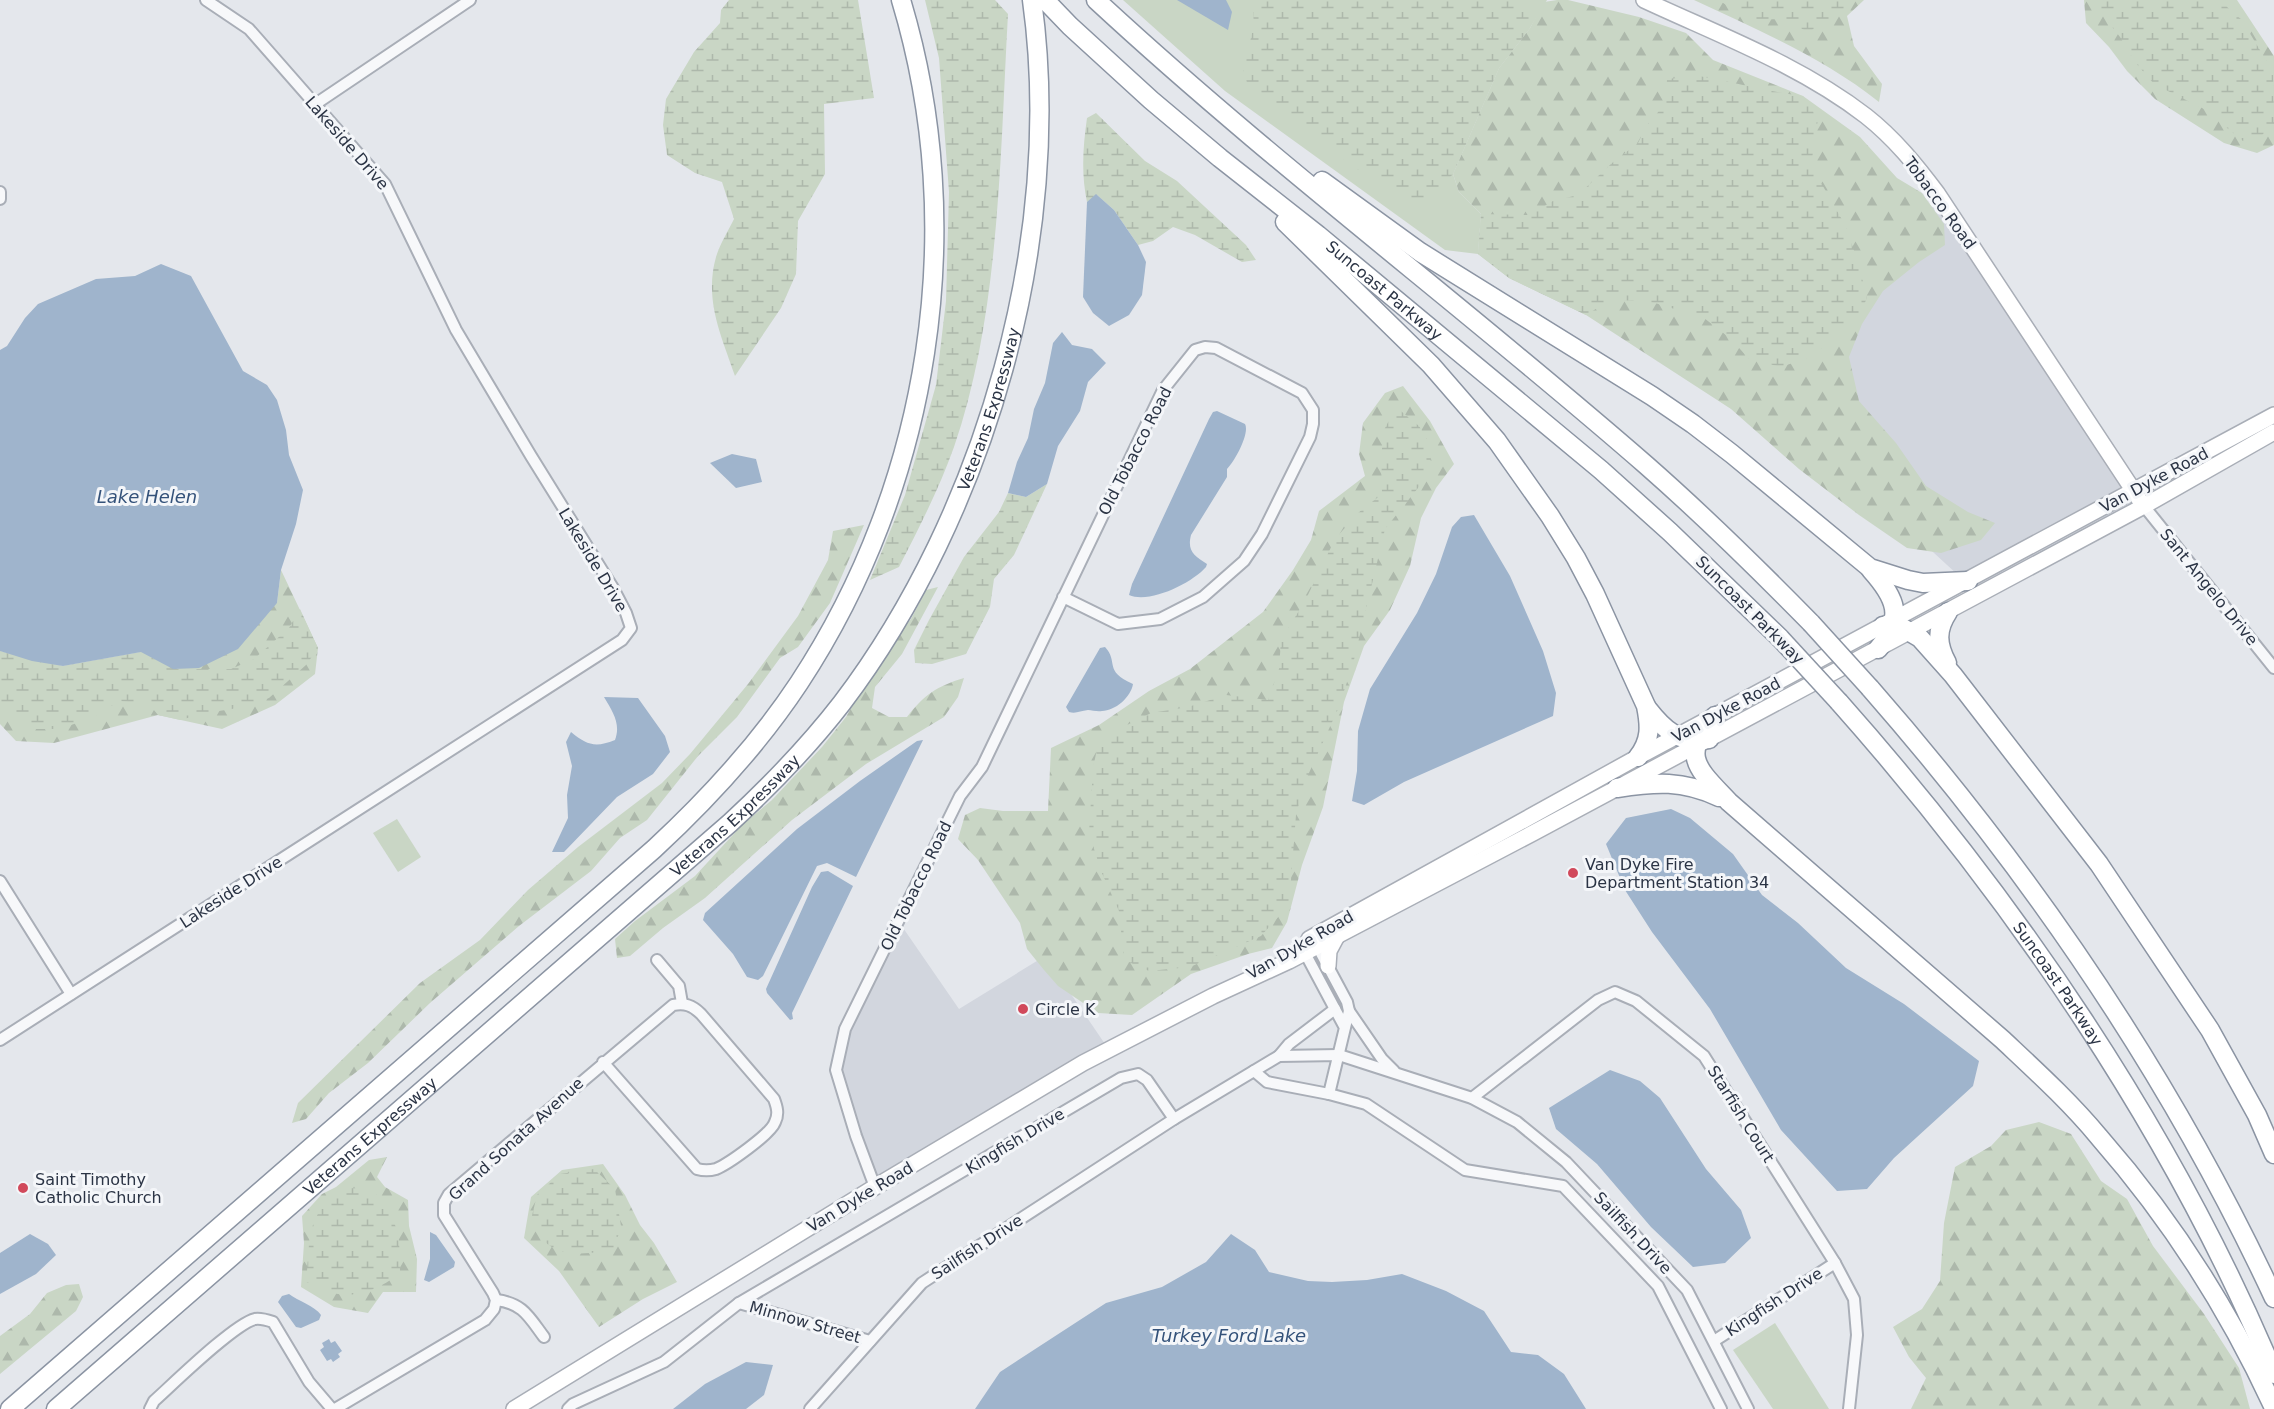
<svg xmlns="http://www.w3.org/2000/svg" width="2274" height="1409" font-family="'DejaVu Sans',sans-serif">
<defs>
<pattern id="forest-firs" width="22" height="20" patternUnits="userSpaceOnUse" patternTransform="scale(1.5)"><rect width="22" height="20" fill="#c9d6c5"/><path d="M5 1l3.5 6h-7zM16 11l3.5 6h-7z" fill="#adb8ab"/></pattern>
<pattern id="wetland-marsh" width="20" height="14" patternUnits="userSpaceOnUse" patternTransform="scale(1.5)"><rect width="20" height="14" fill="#c9d6c5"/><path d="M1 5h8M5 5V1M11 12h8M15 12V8" fill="none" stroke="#adb8ab"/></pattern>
</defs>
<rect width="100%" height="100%" fill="#e4e7ec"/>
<g fill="#d2d6de">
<polygon points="1939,201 2135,505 2113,518 2029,577 1984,599 1858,483 1744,371"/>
<polygon points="899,922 959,1009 1045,956 1105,1044 875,1178 839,1070 849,1027"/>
</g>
<g fill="#c9d6c5">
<polygon points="1123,0 1547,0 1530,28 1499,68 1453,174 1459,192 1481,214 1478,254 1445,250 1225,91"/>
<polygon points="397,819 421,857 398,872 373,833"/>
<polygon points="1775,1323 1829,1409 1773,1409 1733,1350"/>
</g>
<g fill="url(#forest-firs)">
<polygon points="1557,0 1568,0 1639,17 1686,33 1713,60 1803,96 1860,137 1897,178 1922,193 1944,224 1945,245 1919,262 1883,291 1862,324 1849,357 1859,401 1896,443 1926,486 1968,512 1995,523 1981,540 1941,553 1907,548 1859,515 1799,469 1731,409 1586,315 1509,278 1478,254 1481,214 1459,192 1453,174 1499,68 1530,28 1544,2"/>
<path d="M1694 0H1864L1847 16 1854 46 1882 84 1879 102C1824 58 1758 30 1694 0Z"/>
<polygon points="2084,0 2237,0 2274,56 2274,145 2257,153 2224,143 2155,99 2127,71 2109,47 2086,23"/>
<polygon points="1403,386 1430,421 1454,464 1436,488 1421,518 1410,566 1390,610 1364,646 1344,702 1323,807 1302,865 1287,922 1272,948 1248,954 1191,974 1132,1015 1098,1013 1058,986 1044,970 1027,949 1020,923 978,860 958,839 965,815 980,808 1003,811 1048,811 1051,748 1099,725 1149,691 1190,669 1263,612 1293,570 1311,540 1319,511 1365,476 1359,454 1363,423 1385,393"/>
<polygon points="864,525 830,603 798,647 780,658 737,717 698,756 647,820 620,838 591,871 519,926 430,1003 368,1063 329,1093 306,1119 292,1123 298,1103 420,983 480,940 528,890 578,847 662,783 690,754 748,684 798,616 828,560 833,531"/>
<polygon points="281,570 318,648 315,674 275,705 222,729 158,715 54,743 16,741 0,724 0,651 63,666 141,652 277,603"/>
<path d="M938 587 902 654 875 687 872 708 889 717H907C924 695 937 686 964 678L958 697 944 717 866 764 792 820 705 898 663 928 630 956 617 958 615 939 635 921 695 876 742 825 772 800 822 747 846 717 881 655 911 619 926 590Z"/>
<polygon points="2039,1122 2071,1134 2101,1181 2127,1199 2153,1246 2204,1314 2239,1368 2250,1409 1911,1409 1926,1378 1909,1357 1893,1327 1922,1309 1940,1281 1944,1223 1955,1167 1991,1146 2006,1130"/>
<polygon points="387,1157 377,1177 385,1187 408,1200 409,1226 417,1259 416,1292 383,1292 368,1313 334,1307 301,1287 304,1243 302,1216 322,1194 336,1187 369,1160"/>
<polygon points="603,1164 625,1195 640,1225 654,1243 677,1282 643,1299 599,1327 559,1271 524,1238 531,1197 562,1170"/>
<polygon points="79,1284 83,1297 76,1311 0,1374 0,1336 30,1314 47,1293 66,1285"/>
</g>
<g fill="url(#wetland-marsh)">
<path d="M729 0H858L874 98 824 104 825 174 798 221 796 274 781 308 735 376C721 335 704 300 716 257 720 244 728 231 734 219L722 182 695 173 667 155 663 125 666 99 694 52 720 23 721 10Z"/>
<path d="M925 0H995L1008 14C1000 155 1000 314 954 447 939 489 919 528 899 567L870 580 905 495 936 385 946 301 949 192 939 58Z"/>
<polygon points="1252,0 1528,0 1530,28 1499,68 1453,174 1426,202 1402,198 1351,165 1242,78 1254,24"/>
<polygon points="1718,0 1854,0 1835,18 1808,32 1783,19 1752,20"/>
<polygon points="2091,0 2219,0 2242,20 2273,72 2274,124 2260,137 2243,141 2204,109 2154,84 2135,62 2120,37"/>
<path d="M1699 76C1734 82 1768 92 1803 96L1818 119 1811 165 1845 225 1858 262 1867 298 1856 322 1810 357 1781 367 1749 359 1731 339 1704 318 1655 303 1612 299 1586 315 1509 278 1478 254 1481 214 1529 215 1553 201 1578 195 1612 163 1638 143 1647 125 1665 104 1667 79Z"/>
<path d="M1096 113 1145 161 1177 181 1246 245 1256 260 1242 262 1195 235 1173 227 1153 241 1138 245 1114 210 1097 195 1087 202C1081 174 1083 146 1087 118Z"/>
<polygon points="1396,407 1419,426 1431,446 1430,473 1385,529 1353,664 1338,709 1304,784 1296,815 1289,905 1261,936 1190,967 1149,971 1124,960 1119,911 1101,871 1089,833 1093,768 1097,749 1117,730 1151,713 1188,707 1226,695 1268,700 1279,669 1281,640 1305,601 1335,539 1358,513 1382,494 1381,458 1384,430"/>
<polygon points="1047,484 1014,555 994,579 990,607 966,654 932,664 915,663 914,650 929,620 964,557 999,512 1008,493 1026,497"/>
<polygon points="300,609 318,648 306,665 269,698 232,709 206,713 180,720 158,715 149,704 119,701 92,718 59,729 30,729 0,701 0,651 32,661 63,666 141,652 173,669 231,669 254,659 289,628"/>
<path d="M594 1169 615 1189 621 1226 614 1250C592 1253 562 1259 544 1241 539 1236 535 1226 531 1220L537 1195 560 1174Z"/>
<path d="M346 1188 372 1189C398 1223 400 1228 400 1272 386 1286 359 1298 338 1294 328 1293 316 1286 306 1282 311 1238 304 1213 346 1188Z"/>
</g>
<g fill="#9fb4cc">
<polygon points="1177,0 1226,0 1232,12 1228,30"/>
<polygon points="1096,194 1114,210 1138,245 1146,262 1142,295 1129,315 1109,326 1093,313 1083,297 1087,202"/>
<polygon points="161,264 191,276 243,371 267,385 277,400 286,430 289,455 303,490 296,524 281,570 277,603 238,649 199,668 173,669 141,652 63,666 32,661 0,651 0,350 7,346 25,318 38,304 96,279 135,276"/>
<polygon points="1062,332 1072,345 1092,349 1106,363 1088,382 1080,411 1058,446 1047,484 1026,497 1008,493 1017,462 1028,438 1034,409 1045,383 1053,343"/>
<path d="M1217 411 1245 424C1250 433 1235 461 1227 469V477L1191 535C1187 551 1194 556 1207 564L1206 567C1192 583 1150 604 1129 595L1132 584 1209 419 1213 412Z"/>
<polygon points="732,454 756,459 762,482 736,488 710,463"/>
<polygon points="1474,515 1510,576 1543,651 1556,693 1553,716 1404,782 1364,805 1352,801 1357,771 1358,731 1370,689 1417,613 1436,574 1452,527 1461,517"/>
<path d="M1105 647C1119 662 1103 671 1133 684 1131 697 1115 711 1102 711 1097 712 1092 710 1088 710 1080 711 1076 714 1069 712L1066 707 1100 648Z"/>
<path d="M604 697 638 698 665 736 670 752 653 774 617 797 564 852H552L568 818 567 795 572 766 566 742 571 732C587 745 595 748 615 740 621 724 613 712 604 697Z"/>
<polygon points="923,740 856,877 827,863 817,866 763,976 758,980 747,977 733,954 703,920 705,913 797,829 860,781 917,741"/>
<polygon points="1671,809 1690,818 1733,854 1762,895 1798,923 1846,968 1904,1004 1979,1061 1973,1086 1894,1158 1867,1189 1837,1191 1781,1130 1710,1009 1652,932 1625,890 1606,844 1626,818"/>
<polygon points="828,871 853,886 792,1013 793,1019 790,1020 767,993 766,989 812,887 821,872"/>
<polygon points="1610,1070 1640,1081 1660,1098 1706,1169 1741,1210 1751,1238 1725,1263 1693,1267 1651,1227 1597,1164 1556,1129 1549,1108"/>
<polygon points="430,1232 436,1235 455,1262 454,1267 429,1282 424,1280 430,1259"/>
<polygon points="30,1234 48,1244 56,1255 36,1274 0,1294 0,1253"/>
<polygon points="1231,1234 1255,1250 1269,1272 1308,1281 1332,1282 1367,1280 1402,1274 1446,1291 1484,1311 1511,1352 1538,1355 1564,1374 1586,1409 975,1409 1000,1372 1106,1303 1162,1287 1206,1262"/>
<path d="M289 1294C298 1301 315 1306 321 1315L319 1320 301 1328 296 1327 278 1302 282 1296Z"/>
<polygon points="329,1339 331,1343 335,1341 342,1351 338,1354 340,1357 333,1362 331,1359 327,1361 320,1350 324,1347 322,1343"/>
<polygon points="746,1362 773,1365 764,1395 746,1409 673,1409 705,1384"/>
</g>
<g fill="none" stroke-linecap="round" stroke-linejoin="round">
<defs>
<g id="street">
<polyline points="314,105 470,0"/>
<polyline points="0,192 0,199"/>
<polyline points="2144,506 2274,668"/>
<polyline points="0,881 71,994"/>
<polyline points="657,960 679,986 682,1003"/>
<polyline points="1349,1011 1382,1059 1394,1071"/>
<polyline points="0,1040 622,640 631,628 626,613 613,588 531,456 456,330 385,184 249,29 206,0"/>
<polyline points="1279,1056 1289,1044 1335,1009"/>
<polyline points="1254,1071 1267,1082 1329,1094 1366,1104 1465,1170 1563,1186 1658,1286 1721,1409"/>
<polyline points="1329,1094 1349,1011 1347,1002 1317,946 1307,940 1305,953 1344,1026"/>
<polyline points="1472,1098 1598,1000 1615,992 1636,1001 1704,1056 1835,1263 1854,1299 1857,1335 1849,1409"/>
<polyline points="875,1187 856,1136 836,1070 845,1029 960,796 982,767 1163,390 1195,350 1205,347 1216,348 1302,393 1313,410 1313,424 1310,437 1262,534 1244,561 1203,597 1160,619 1118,624 1063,597"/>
<path d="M496 1300C523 1303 529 1317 544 1337"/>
<polyline points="739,1303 870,1341"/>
<polyline points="1714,1341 1835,1263"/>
<path d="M150 1409 154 1401C173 1384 234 1324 255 1319 261 1318 267 1320 273 1322L309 1382 332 1409"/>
<path d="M335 1409 485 1320 494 1309 496 1300 493 1293 444 1215V1203L449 1194 673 1005C685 1003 692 1005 701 1014L774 1099C777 1107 779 1114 775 1122 771 1134 728 1164 716 1169 709 1171 704 1171 697 1169L603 1062"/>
<polyline points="568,1409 573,1404 664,1362 739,1303 1121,1078 1138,1074 1147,1080 1174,1119"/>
<polyline points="810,1409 922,1283 1174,1119 1279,1056 1339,1055 1472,1098 1517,1122 1566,1162 1687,1290 1748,1409"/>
</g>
<g id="secondary">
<path d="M1644 0C1719 35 1800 65 1866 116 1894 138 1916 165 1937 193L2139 499"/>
<polyline points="1309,939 1638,757 2274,415"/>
<polyline points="1328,966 1329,951 1337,936"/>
<polyline points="514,1409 875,1187 1083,1063 1213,996 1289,961 1533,833 2144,506 2274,432"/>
</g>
<g id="highway">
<path id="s1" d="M1045 0 1070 26 1151 100 1220 158 1318 235 1601 470 1670 532 1780 638"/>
<path d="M1096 0C1272 163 1465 307 1646 465 1703 515 1758 569 1811 623"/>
<polyline points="1322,181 1420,252 1652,396 1693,424 1732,454 1870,568 1908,580 1923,583 1968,581"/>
<path d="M1285 222 1431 365 1497 441 1550 516 1576 558 1595 594 1646 706C1650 726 1651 740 1638 757"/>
<path d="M1871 570C1896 598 1905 618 1878 649"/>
<polyline points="1883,626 1903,628 1920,638 1953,675 2099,864 2210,1030 2257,1115 2274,1154"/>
<path d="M1947 663C1937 644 1936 630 1948 612"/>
<path d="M1870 688C2032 873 2170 1075 2274 1298"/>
<path id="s2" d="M1839 702C2014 899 2172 1130 2274 1374"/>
<path d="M1647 708C1665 731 1678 743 1709 739"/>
<path d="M1715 716C1679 756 1698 769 1729 802L2003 1040C2036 1071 2070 1102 2099 1137 2170 1218 2229 1310 2274 1408"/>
<path d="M1617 788C1656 782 1682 780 1719 797"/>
<path d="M10 1409 654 849C708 799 758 745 799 683 930 484 970 229 901 0"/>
<path id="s3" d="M56 1409 730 823C770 786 808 747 842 703 986 513 1065 237 1032 0"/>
</g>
</defs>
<use href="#street" stroke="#a9aeb7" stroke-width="14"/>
<use href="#secondary" stroke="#a9aeb7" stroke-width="18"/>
<use href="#highway" stroke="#8b94a3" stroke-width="21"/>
<use href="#street" stroke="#f7f8fa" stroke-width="10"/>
<use href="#secondary" stroke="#fff" stroke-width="15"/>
<use href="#highway" stroke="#fff" stroke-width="18"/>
<defs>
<g id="highway-bridge">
<polyline points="1811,623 1870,688"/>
<polyline points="1780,638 1839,702"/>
</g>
</defs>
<use href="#highway-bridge" stroke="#8b94a3" stroke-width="21" stroke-linecap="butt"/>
<use href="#highway-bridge" stroke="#fff" stroke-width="18"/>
</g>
<g fill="#d1495b" stroke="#f4f6f9" stroke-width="2">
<circle cx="1573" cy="873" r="6"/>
<circle cx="1023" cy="1009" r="6"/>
<circle cx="23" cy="1188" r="6"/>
</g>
<g text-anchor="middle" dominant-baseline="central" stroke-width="6" stroke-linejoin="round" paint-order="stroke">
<g font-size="16" fill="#2b3445" stroke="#f4f6f9">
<text transform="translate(347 143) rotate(49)">Lakeside Drive</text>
<text transform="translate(1940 203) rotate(54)">Tobacco Road</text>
<text stroke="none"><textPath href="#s1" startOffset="447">Suncoast Parkway</textPath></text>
<text stroke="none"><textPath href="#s3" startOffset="1388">Veterans Expressway</textPath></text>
<text transform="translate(1135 451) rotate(-63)">Old Tobacco Road</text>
<text transform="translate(2154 480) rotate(-28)">Van Dyke Road</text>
<text transform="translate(593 560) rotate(59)">Lakeside Drive</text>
<text transform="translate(2209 587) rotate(51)">Sant Angelo Drive</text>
<text transform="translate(1750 610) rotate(45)">Suncoast Parkway</text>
<text transform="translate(1726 710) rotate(-28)">Van Dyke Road</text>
<text stroke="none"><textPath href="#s3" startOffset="902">Veterans Expressway</textPath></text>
<text transform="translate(916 886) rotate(-64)">Old Tobacco Road</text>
<text transform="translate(231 892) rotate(-33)">Lakeside Drive</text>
<text transform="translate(1300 945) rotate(-30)">Van Dyke Road</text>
<text stroke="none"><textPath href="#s2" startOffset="357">Suncoast Parkway</textPath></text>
<text transform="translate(1741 1114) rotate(58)">Starfish Court</text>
<text stroke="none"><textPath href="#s3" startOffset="416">Veterans Expressway</textPath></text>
<text transform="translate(516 1139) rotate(-42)">Grand Sonata Avenue</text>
<text transform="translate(1015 1141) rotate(-31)">Kingfish Drive</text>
<text transform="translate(860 1197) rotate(-31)">Van Dyke Road</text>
<text transform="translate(1633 1233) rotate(47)">Sailfish Drive</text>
<text transform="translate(977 1247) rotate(-33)">Sailfish Drive</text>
<text transform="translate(1774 1302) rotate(-33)">Kingfish Drive</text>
<text transform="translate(805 1322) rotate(16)">Minnow Street</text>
</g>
<g font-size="16" fill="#2b3445" stroke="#f4f6f9" text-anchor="start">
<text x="1585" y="864">Van Dyke Fire<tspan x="1585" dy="18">Department Station 34</tspan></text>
<text x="1035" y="1009">Circle K</text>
<text x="35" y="1179">Saint Timothy<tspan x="35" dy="18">Catholic Church</tspan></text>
</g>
<g font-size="18" font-style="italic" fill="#34527a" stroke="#f4f6f9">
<text x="147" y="496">Lake Helen</text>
<text x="1229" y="1335">Turkey Ford Lake</text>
</g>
</g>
</svg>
